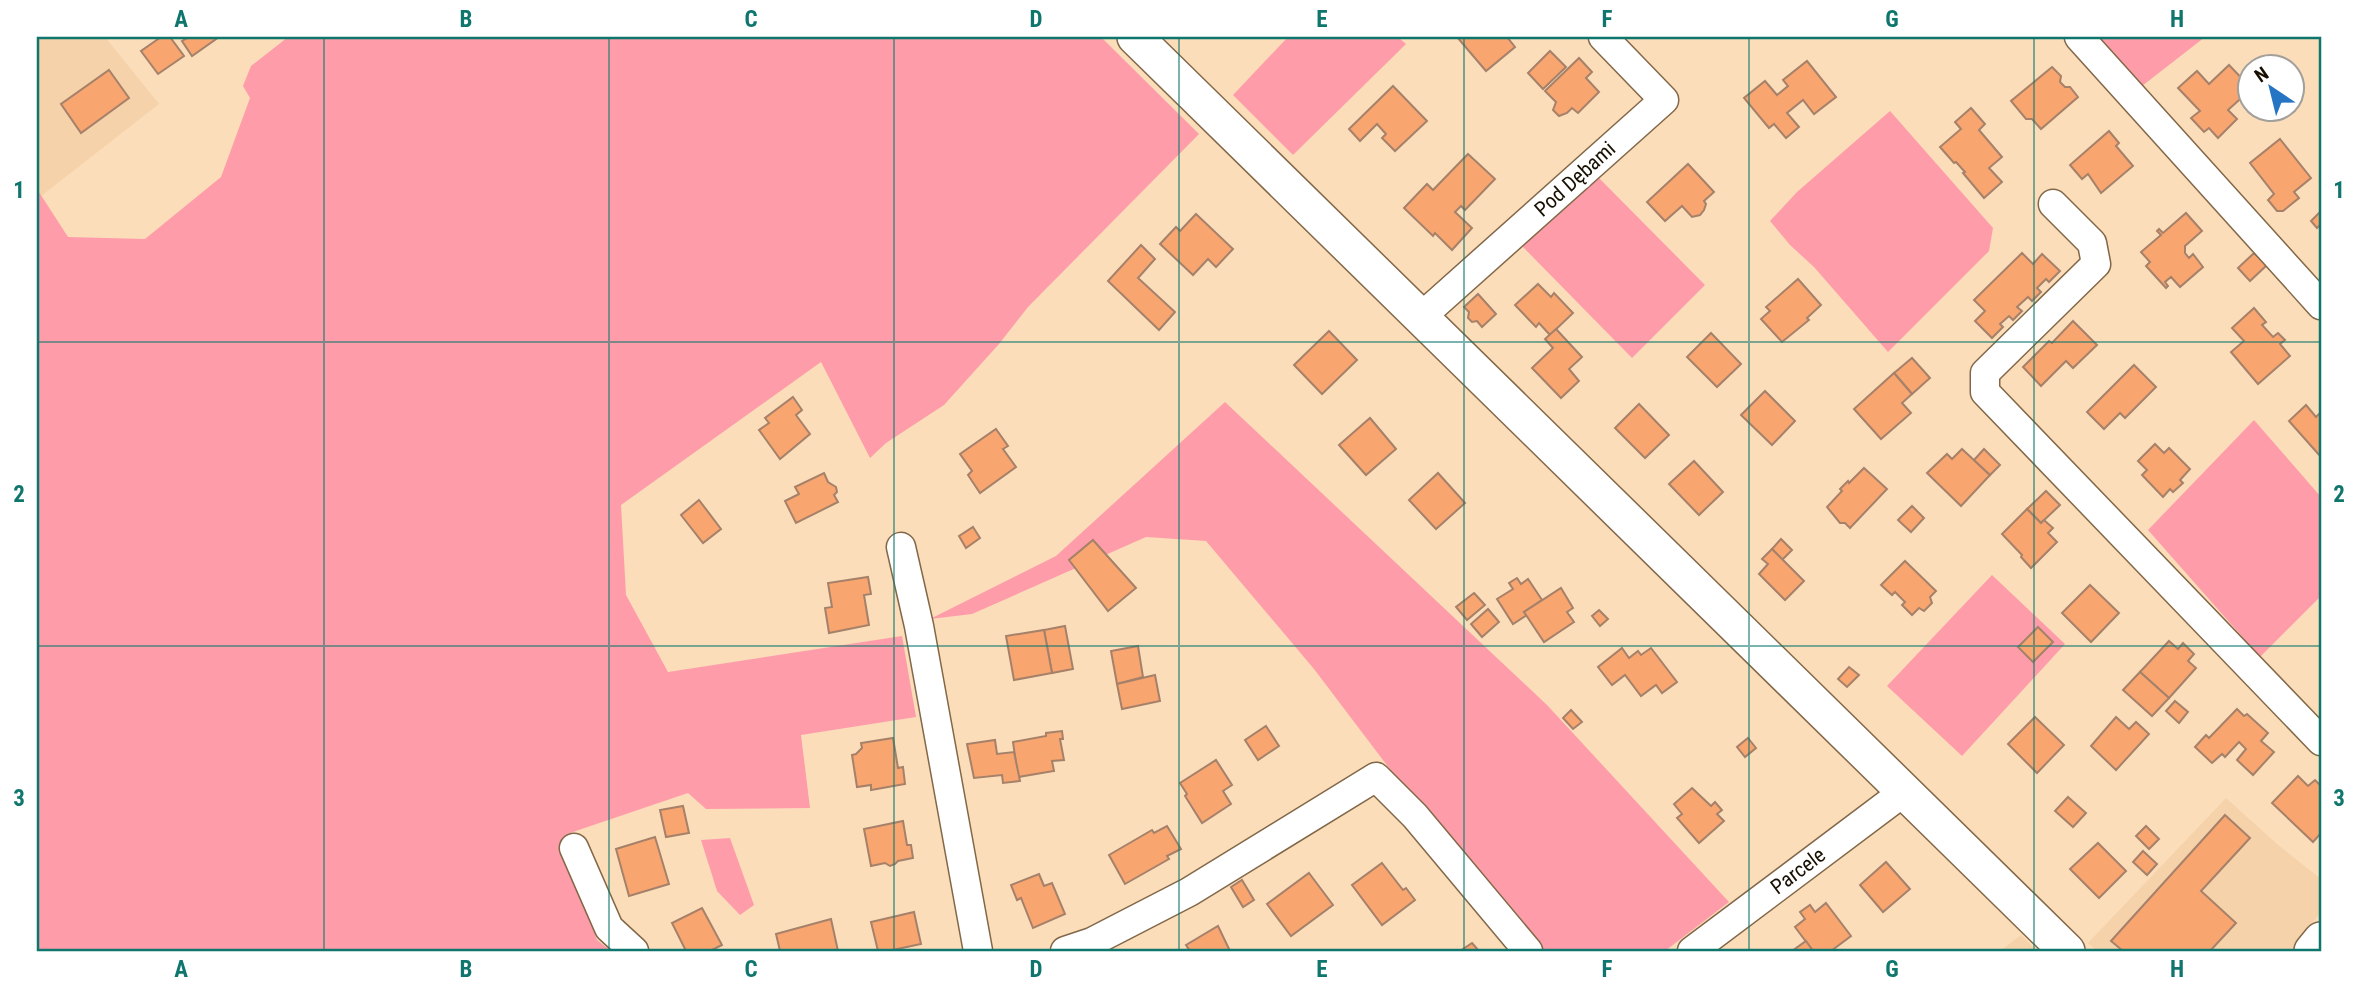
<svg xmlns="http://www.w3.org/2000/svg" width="2358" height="988" font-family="'Roboto Condensed',sans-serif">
<rect width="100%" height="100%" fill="#fbddba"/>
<g fill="#f5d2a9">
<polygon points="37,37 105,37 159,104 41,196 37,188"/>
<polygon points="2226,798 2277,844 2321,879 2321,912 2292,948 2289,951 2097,951 2088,943"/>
<polygon points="2021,935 2037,951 2000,951"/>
</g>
<g fill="#fe9da9">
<polygon points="288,37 1101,37 1199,134 1028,307 999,344 944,405 886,443 870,458 821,362 621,505 626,595 668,672 902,636 916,717 801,735 810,808 706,809 688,793 567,834 572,865 597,940 611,951 37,951 37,189 68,237 145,239 221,177 250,98 243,86 251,66"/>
<polygon points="1288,37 1398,37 1406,44 1293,155 1233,95"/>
<polygon points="2096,37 2205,37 2142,86"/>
<polygon points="1890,111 1993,228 1989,251 1888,352 1814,267 1790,245 1770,221 1797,192"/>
<polygon points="1598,177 1705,285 1632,358 1522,246"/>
<polygon points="1225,402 1547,705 1729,902 1665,951 1539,951 1411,797 1314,669 1206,541 1146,537 972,614 930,619 1056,556"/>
<polygon points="2254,420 2321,497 2321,596 2260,657 2148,530"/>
<polygon points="1992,575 2065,644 1962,756 1887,686"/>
<polygon points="730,838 754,905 740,915 717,891 701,840"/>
</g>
<g fill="#f8a570" stroke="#a6816a" stroke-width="2">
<polygon points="161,37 170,37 184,56 158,74 141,51"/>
<polygon points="189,37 219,37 192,56 182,41"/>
<polygon points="1457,37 1507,37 1515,47 1486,71"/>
<polygon points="1550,51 1566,67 1543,89 1528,73"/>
<polygon points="1579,58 1592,72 1586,78 1599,92 1578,113 1572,108 1567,113 1559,116 1553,110 1556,102 1545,91"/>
<polygon points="1807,61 1836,97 1814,114 1803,100 1787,113 1799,127 1786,138 1774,124 1769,128 1744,98 1765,81 1777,95 1788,86 1783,80"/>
<polygon points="2229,65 2250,87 2250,90 2228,110 2237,119 2218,138 2209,128 2204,132 2191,118 2200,111 2178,88 2197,71 2209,84"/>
<polygon points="2052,67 2061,76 2060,82 2065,87 2070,87 2078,97 2041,129 2032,119 2026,119 2011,101"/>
<polygon points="109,70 129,98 81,133 61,104"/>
<polygon points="1393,86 1427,121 1395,151 1382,138 1386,134 1377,124 1360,141 1349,129"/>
<polygon points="1971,108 1985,124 1979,130 2002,157 1989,168 2002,182 1984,198 1963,173 1965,172 1956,162 1954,163 1940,147 1961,129 1955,122"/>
<polygon points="2109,131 2119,143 2116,146 2133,166 2101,193 2088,174 2082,179 2070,165"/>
<polygon points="2280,139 2311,178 2294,192 2299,198 2283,211 2277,211 2268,200 2274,194 2250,163"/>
<polygon points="1468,154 1495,179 1465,210 1461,206 1455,212 1472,228 1452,250 1435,233 1433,236 1404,208 1427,184 1433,190"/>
<polygon points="1688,164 1714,192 1704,201 1706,204 1704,210 1700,215 1692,217 1682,206 1665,221 1647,202"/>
<polygon points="2321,211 2321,224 2317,228 2311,221"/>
<polygon points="2186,213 2202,231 2185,246 2185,253 2189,258 2193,254 2203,267 2180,287 2171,277 2165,282 2168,286 2166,288 2146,266 2150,262 2141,252 2161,235 2157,231 2159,229 2163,233"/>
<polygon points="1196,214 1233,249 1216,267 1208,259 1193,275 1160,244 1176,227 1180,231"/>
<polygon points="1141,245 1155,259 1138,278 1175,312 1159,330 1108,281"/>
<polygon points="2022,253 2033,264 2042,254 2060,271 2049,282 2046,279 2037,288 2041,292 2032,301 2028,297 2017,307 2022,311 2013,320 2009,316 2000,324 2003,327 1992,338 1975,321 1985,311 1974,300"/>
<polygon points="2254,253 2267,265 2250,281 2238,268"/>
<polygon points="1798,279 1821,305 1807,318 1809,320 1782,342 1761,319 1770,311 1766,307"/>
<polygon points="1538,284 1551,297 1554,293 1573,313 1550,335 1539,323 1536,327 1515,305"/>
<polygon points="1478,294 1496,314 1482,327 1477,321 1472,322 1468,318 1469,312 1464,307"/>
<polygon points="2254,308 2266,322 2262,325 2273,337 2278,333 2285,340 2280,344 2290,356 2258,384 2231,352 2244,341 2232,328"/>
<polygon points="2073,321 2097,345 2073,368 2066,361 2041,386 2023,367 2049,341 2052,343"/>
<polygon points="1556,329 1582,357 1569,369 1579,381 1561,398 1532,368 1553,348 1545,339"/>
<polygon points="1329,331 1357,360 1322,394 1294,365"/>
<polygon points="1711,333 1741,364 1717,387 1687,357"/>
<polygon points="1912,358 1930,378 1912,394 1894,373"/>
<polygon points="2134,365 2156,387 2125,418 2120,413 2104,429 2087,412"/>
<polygon points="1894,373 1912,394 1902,403 1911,413 1881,439 1854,409"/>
<polygon points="1765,391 1795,421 1772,445 1741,415"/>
<polygon points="793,397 802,410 796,415 810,434 780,459 759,430 769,423 765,418"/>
<polygon points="1639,404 1669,435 1645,458 1615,428"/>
<polygon points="2306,405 2316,417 2321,412 2321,457 2289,421"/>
<polygon points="1370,418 1396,449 1366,475 1339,445"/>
<polygon points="996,429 1008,446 1003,449 1016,467 980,493 968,475 972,471 960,454"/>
<polygon points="2155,444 2164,453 2169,448 2190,469 2180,480 2183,483 2173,492 2170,489 2163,497 2142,475 2147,470 2138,461"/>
<polygon points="1962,449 1990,475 1961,506 1927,473 1947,454 1952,459"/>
<polygon points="1984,449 2000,465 1990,475 1974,460"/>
<polygon points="1694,461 1723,492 1699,515 1669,484"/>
<polygon points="1864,468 1887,489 1850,528 1845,523 1840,523 1827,507 1842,491 1840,489 1848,481 1849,483"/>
<polygon points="824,473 828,482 836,487 837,492 834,495 838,502 796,523 785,501 799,494 795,487"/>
<polygon points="1438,473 1465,503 1436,529 1409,500"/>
<polygon points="2046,491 2060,505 2041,523 2027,509"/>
<polygon points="699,500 721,529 703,543 681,515"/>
<polygon points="1912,506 1924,518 1911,532 1898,520"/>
<polygon points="2027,509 2041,523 2044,520 2053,528 2048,533 2057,542 2031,568 2021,557 2022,555 2002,534"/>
<polygon points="973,527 980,538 966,548 959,536"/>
<polygon points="1781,539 1792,550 1782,560 1772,549"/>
<polygon points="1093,540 1136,588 1108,611 1069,560"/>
<polygon points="1772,549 1804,581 1785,600 1759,574 1768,564 1762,559"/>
<polygon points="1905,561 1936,591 1930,597 1932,603 1924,611 1919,608 1912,615 1902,605 1905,602 1895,592 1892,595 1881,585"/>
<polygon points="868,577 871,594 864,595 869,625 829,633 825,608 832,607 828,583"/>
<polygon points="1517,578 1521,584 1528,579 1542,600 1524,612 1527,615 1513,624 1497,599 1513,589 1509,583"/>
<polygon points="2090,585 2119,613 2091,642 2062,613"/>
<polygon points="1561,588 1573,608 1567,612 1574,622 1544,642 1524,612"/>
<polygon points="1474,593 1485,605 1467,620 1456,607"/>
<polygon points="1488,609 1499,622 1482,637 1471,624"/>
<polygon points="1599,610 1608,619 1600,626 1592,616"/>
<polygon points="1065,626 1073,669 1052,673 1044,630"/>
<polygon points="2038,627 2053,642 2033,662 2018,647"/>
<polygon points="1044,630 1052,673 1014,680 1006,636"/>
<polygon points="2169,641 2178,649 2183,643 2194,654 2188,661 2196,668 2169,698 2140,672"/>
<polygon points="1138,646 1143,677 1117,684 1111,651"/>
<polygon points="1622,648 1629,658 1638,651 1641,655 1651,648 1677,682 1662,693 1656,685 1641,696 1625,675 1612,685 1598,667"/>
<polygon points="1849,667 1859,675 1847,687 1838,679"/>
<polygon points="2140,672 2169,698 2152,716 2123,690"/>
<polygon points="1155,675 1160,701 1122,709 1117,684"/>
<polygon points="2175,701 2188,712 2179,723 2166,711"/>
<polygon points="2237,709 2244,716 2247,714 2268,733 2261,741 2274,752 2253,775 2237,760 2246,749 2239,742 2225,757 2222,754 2212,763 2195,747 2206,735 2209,738"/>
<polygon points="1571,710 1582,722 1573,729 1563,718"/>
<polygon points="2035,717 2064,745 2037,773 2008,744"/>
<polygon points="2116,717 2129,729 2136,722 2149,734 2116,770 2091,746"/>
<polygon points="1266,726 1279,746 1258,760 1245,740"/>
<polygon points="1062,731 1063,739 1060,739 1064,760 1052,761 1054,771 1018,777 1013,742 1046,736 1046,733"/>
<polygon points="893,738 898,768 903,767 905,784 871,790 871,785 857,787 852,755 856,754 862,748 861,743"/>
<polygon points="1748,738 1756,748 1745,757 1737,747"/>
<polygon points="995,740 997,754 1014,752 1020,781 1003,783 1002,775 974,778 967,744"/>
<polygon points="1216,760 1232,785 1223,791 1231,804 1202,823 1185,796 1187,794 1180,783"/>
<polygon points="2298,776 2308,786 2315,780 2321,786 2321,833 2313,842 2272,803"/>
<polygon points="1692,788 1711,806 1715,802 1722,810 1717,814 1724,821 1699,843 1677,818 1682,814 1674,804"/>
<polygon points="2068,797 2086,813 2073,827 2055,811"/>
<polygon points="683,806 689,833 666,837 660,810"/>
<polygon points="2225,815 2250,838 2201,891 2236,923 2210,951 2123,951 2111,941"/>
<polygon points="903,821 907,845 911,845 913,858 898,861 895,864 890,866 885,863 871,866 864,829"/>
<polygon points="1167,826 1181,849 1167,856 1169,859 1125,884 1109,855 1152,830 1154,833"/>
<polygon points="2146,826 2159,839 2149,849 2136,836"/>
<polygon points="655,837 669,884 629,896 616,849"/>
<polygon points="2098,843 2126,871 2099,898 2070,869"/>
<polygon points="2143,851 2157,864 2147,875 2133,862"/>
<polygon points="1886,862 1910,889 1883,912 1860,885"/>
<polygon points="1382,863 1403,890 1406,888 1415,900 1382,925 1352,885"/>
<polygon points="1309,873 1333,905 1291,936 1267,904"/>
<polygon points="1039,874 1044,886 1052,883 1065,914 1033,928 1021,898 1017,900 1011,885"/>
<polygon points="1242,880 1254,900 1243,907 1231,887"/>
<polygon points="1826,903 1851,936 1831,951 1813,951 1795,927 1805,919 1800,912 1810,905 1815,912"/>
<polygon points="702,908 722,945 710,951 686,951 672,923"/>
<polygon points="914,912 921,944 888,951 878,951 871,922"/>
<polygon points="831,919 838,951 780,951 776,934"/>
<polygon points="1218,926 1230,951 1190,951 1186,945"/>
<polygon points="1806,941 1813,951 1792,951"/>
<polygon points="1472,943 1479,951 1460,951"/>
</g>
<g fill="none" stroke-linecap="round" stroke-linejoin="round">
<defs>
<g id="minor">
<polyline points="2079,37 2321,305"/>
<polyline points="2053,204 2092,243 2096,264 1985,373 1985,392 2321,741"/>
<polyline points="1421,317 1664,100 1603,37"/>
<polyline points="901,547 919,626 978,951"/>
<polyline points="574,848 609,928 634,951"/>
<polyline points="1065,951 1092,942 1189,892 1376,777 1415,816 1528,951"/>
<polyline points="1692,951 1905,791"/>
</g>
<g id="tertiary">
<polyline points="1135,37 2067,951"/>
<polyline points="2312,951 2321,940"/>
</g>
</defs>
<use href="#minor" stroke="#826848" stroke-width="31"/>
<use href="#tertiary" stroke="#826848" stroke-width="38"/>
<use href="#minor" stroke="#fff" stroke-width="28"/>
<use href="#tertiary" stroke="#fff" stroke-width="35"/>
</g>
<path fill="none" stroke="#0f766e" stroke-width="2" stroke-opacity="0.55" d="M324 37V951M609 37V951M894 37V951M1179 37V951M1464 37V951M1749 37V951M2034 37V951M37 342H2321M37 646H2321"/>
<g text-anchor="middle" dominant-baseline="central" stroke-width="7" stroke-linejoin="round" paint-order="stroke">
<g font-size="21" fill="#180f03" stroke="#fff">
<text transform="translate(1575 179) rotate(-42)">Pod Dębami</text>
<text transform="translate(1798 871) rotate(-37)">Parcele</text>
</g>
</g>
<rect width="2358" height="988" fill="none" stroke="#ffffff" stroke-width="77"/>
<g transform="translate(2271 88) rotate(325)"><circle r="33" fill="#ffffff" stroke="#a39f9a" stroke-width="2"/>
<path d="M0-5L12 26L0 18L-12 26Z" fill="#2674c4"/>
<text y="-10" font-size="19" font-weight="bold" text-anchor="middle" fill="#180f03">N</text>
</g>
<rect x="38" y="38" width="2282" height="912" fill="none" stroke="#0f766e" stroke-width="2.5"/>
<g font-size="23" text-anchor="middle" font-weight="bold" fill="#0f766e">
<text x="181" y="27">A</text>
<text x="466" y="27">B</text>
<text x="751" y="27">C</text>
<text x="1036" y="27">D</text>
<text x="1322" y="27">E</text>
<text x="1607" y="27">F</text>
<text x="1892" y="27">G</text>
<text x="2177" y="27">H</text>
<text x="19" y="198">1</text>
<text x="2339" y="198">1</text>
<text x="19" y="502">2</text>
<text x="2339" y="502">2</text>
<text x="19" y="806">3</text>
<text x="2339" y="806">3</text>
<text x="181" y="977">A</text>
<text x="466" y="977">B</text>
<text x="751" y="977">C</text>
<text x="1036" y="977">D</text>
<text x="1322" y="977">E</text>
<text x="1607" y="977">F</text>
<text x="1892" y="977">G</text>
<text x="2177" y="977">H</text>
</g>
</svg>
